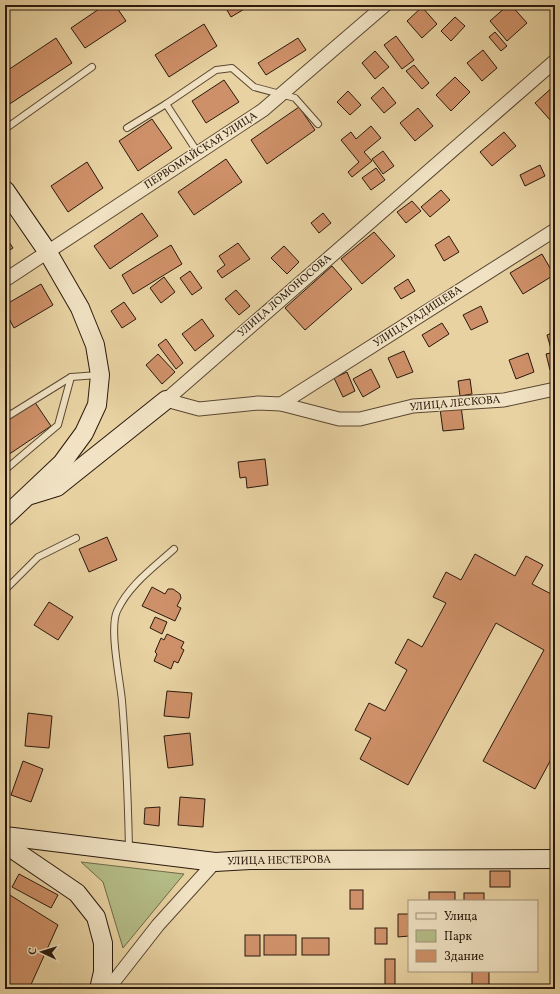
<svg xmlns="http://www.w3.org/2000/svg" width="560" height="994" font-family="Vollkorn,serif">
<rect width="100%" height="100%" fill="#e8d2a2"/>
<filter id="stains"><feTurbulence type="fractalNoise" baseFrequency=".005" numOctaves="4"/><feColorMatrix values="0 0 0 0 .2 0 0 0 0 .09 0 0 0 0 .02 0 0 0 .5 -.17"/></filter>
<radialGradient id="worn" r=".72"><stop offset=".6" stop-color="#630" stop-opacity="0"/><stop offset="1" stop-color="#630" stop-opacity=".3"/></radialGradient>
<polygon fill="#b4bc86" stroke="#6f6a4a" points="81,862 184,874 123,948 103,882"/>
<g fill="#ce9068" stroke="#2a190d">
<polygon points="105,5 115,5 126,21 85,48 71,28"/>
<polygon points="224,5 251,5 231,17"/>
<polygon points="508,5 511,5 527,23 507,41 490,21"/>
<polygon points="422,7 437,24 422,38 407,21"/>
<polygon points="455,17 465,26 451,41 441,31"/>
<polygon points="204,24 217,46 169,77 155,55"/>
<polygon points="495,32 507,46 501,51 489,37"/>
<polygon points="396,36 414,60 402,69 384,45"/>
<polygon points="56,38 72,63 5,107 5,72"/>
<polygon points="298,38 306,50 266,75 258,63"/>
<polygon points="483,50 497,68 482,81 467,63"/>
<polygon points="375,51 389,67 375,79 362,63"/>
<polygon points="414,65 429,83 422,89 406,71"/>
<polygon points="455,77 470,92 451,111 436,95"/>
<polygon points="224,80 239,102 206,123 192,101"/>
<polygon points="555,85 555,118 551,121 535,103"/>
<polygon points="383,87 396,103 384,113 371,98"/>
<polygon points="348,91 361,105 350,115 337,102"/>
<polygon points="299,107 315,130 267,164 251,140"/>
<polygon points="418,108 433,126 415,141 400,123"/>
<polygon points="152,119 172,148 138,171 119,141"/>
<polygon points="371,126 381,138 364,152 372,161 352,177 348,172 359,162 341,140 351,132 356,139"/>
<polygon points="504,132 516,146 492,166 480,152"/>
<polygon points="383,151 394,166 383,174 372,159"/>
<polygon points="226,159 242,182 194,215 178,192"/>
<polygon points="87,162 103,188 68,212 51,186"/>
<polygon points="540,165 545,176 525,186 520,175"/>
<polygon points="376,168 385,180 371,190 362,178"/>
<polygon points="441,190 450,200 430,217 421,207"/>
<polygon points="412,201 421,211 406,223 397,212"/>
<polygon points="142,213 158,236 110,269 94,246"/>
<polygon points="323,213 331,223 319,233 311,223"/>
<polygon points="374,232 395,256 362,284 341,259"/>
<polygon points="5,236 13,248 5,253"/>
<polygon points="449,236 459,252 444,261 435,245"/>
<polygon points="238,243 250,259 222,278 217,271 225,265 219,256"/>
<polygon points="171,245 182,264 133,294 122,275"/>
<polygon points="284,246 299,262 287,274 271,258"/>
<polygon points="542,254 554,275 523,294 510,273"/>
<polygon points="332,266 352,289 305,330 285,308"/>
<polygon points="190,271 202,288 192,295 180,278"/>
<polygon points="164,277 175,292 161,303 150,288"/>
<polygon points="408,279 415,291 401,299 394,288"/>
<polygon points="41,284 53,305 14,328 5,311 5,305"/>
<polygon points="236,290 250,306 239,315 225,299"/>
<polygon points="124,302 136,319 122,328 111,311"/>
<polygon points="481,306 488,322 471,330 463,315"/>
<polygon points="202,319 214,336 195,351 182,334"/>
<polygon points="442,323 449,334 429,347 422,335"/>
<polygon points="555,332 555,351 552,352 547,335"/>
<polygon points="166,339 183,363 176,369 158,345"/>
<polygon points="404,351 413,372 397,378 388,358"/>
<polygon points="555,352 555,369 550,370 546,354"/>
<polygon points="528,353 534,372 516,379 509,360"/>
<polygon points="158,354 175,372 162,384 146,365"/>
<polygon points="5,357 10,366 5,369"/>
<polygon points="371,369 380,387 363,397 353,379"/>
<polygon points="347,372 355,391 343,397 334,378"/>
<polygon points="470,379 472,394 460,396 458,381"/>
<polygon points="34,401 51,426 5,457 5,421"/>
<polygon points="461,406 464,429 443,431 440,409"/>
<polygon points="265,459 268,485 247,488 246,477 240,478 238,462"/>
<polygon points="107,537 117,560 89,572 79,549"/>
<polygon points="475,554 515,576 526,556 543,565 532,584 555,596 555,752 535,789 483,761 544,650 496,623 408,785 360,759 371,738 355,730 369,703 385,711 407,670 395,663 408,639 422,647 446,603 433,597 446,572 461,580"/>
<polygon points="152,587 165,594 168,589 173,589 180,594 181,598 177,606 181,608 175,621 142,606"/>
<polygon points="49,602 73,617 58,640 34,625"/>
<polygon points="155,617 167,622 162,634 150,628"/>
<polygon points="167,634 184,642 181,648 184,650 178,663 174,661 171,669 154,661 157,654 155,652 161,638 164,640"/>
<polygon points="167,691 192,693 189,718 164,716"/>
<polygon points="28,713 52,716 49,748 25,746"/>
<polygon points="190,733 193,765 168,768 164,736"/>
<polygon points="23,761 43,769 31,802 11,795"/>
<polygon points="180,797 205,799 203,827 178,825"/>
<polygon points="160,807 159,826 144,824 145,808"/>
<rect x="490" y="871" width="20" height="16"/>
<polygon points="19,874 58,895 51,908 12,887"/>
<rect x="350" y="890" width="13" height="19"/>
<polygon points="5,892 58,925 29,989 5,989"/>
<rect x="429" y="892" width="26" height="9"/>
<rect x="464" y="893" width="20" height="8"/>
<polygon points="398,914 409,914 409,936 398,937"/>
<rect x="552" y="922" width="3" height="32"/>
<rect x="375" y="928" width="12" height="16"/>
<rect x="245" y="935" width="15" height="21"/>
<rect x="264" y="935" width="32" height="20"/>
<rect x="302" y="938" width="27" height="17"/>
<rect x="385" y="959" width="10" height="30"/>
<rect x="472" y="971" width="17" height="15"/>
<polygon points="60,984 71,989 57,989"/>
</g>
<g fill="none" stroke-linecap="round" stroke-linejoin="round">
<defs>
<g id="lane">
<polyline points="166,104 198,153"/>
<polyline points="127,128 166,104 216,70 232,68 254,87 295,98 318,124"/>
<polyline points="5,129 92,67"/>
<polyline points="5,418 71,377 98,375"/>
<polyline points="5,470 58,425 71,377"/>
<polyline points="5,590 38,557 76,538"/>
<path d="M129 849C128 800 126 750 122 701 120 679 109 629 117 611 129 585 153 568 174 549"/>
</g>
<g id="street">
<polyline points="5,280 263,110 385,5"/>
<polyline points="166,400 555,61"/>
<polyline points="166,400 199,409 258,403 281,404 339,419 360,419 413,406 504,400 555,389"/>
<polyline points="281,404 555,230"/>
<polyline points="108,989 158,925 215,862"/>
</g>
<g id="secondary">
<polyline points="5,190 47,251 80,308 95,345 100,375 97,405 84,433 62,463 5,517"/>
<polyline points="31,495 57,487 166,400"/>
<polyline points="5,836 215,862 250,860 555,859"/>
<polyline points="5,844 77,893 96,917 103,943 103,972 99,989"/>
</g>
</defs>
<use href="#lane" stroke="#5a4732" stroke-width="8"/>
<use href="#street" stroke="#5a4732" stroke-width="15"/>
<use href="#secondary" stroke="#2a190d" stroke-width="20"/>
<use href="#lane" stroke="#f0e2c3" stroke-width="6"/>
<use href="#street" stroke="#f0e2c3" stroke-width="13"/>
<use href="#secondary" stroke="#f0e2c3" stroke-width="18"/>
</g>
<g text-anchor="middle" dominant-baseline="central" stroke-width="3" stroke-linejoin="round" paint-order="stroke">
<g font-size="11" fill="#2a190d" stroke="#f0e2c3">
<text transform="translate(201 151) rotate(-33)">ПЕРВОМАЙСКАЯ УЛИЦА</text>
<text transform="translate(285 296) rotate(-41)">УЛИЦА ЛОМОНОСОВА</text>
<text transform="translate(418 317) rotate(-33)">УЛИЦА РАДИЩЕВА</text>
<text transform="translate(455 404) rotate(-5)">УЛИЦА ЛЕСКОВА</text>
<text transform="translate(279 861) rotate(-1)">УЛИЦА НЕСТЕРОВА</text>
</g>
</g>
<rect width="560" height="994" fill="none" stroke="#e8d2a2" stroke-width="20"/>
<rect x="6" y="6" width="548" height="982" fill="none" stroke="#2a190d" stroke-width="2"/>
<rect x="10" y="10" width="540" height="974" fill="none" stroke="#2a190d"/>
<rect x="408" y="900" width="130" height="72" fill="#f0e2c3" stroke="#a1927a"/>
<rect x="416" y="913" width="20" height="6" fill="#f0e2c3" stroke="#a1927a"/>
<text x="444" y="920" font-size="12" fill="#2a190d">Улица</text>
<rect x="416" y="930" width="20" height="12" fill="#b4bc86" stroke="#a1927a"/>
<text x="444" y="940" font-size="12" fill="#2a190d">Парк</text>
<rect x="416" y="950" width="20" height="12" fill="#ce9068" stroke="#a1927a"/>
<text x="444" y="960" font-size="12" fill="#2a190d">Здание</text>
<g transform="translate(42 952) rotate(274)" stroke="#f0e2c3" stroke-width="3" paint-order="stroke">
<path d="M0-3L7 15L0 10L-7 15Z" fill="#2a190d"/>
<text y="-6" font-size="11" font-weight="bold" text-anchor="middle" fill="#2a190d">С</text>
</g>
<rect width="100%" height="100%" filter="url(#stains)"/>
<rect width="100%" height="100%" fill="url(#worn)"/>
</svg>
